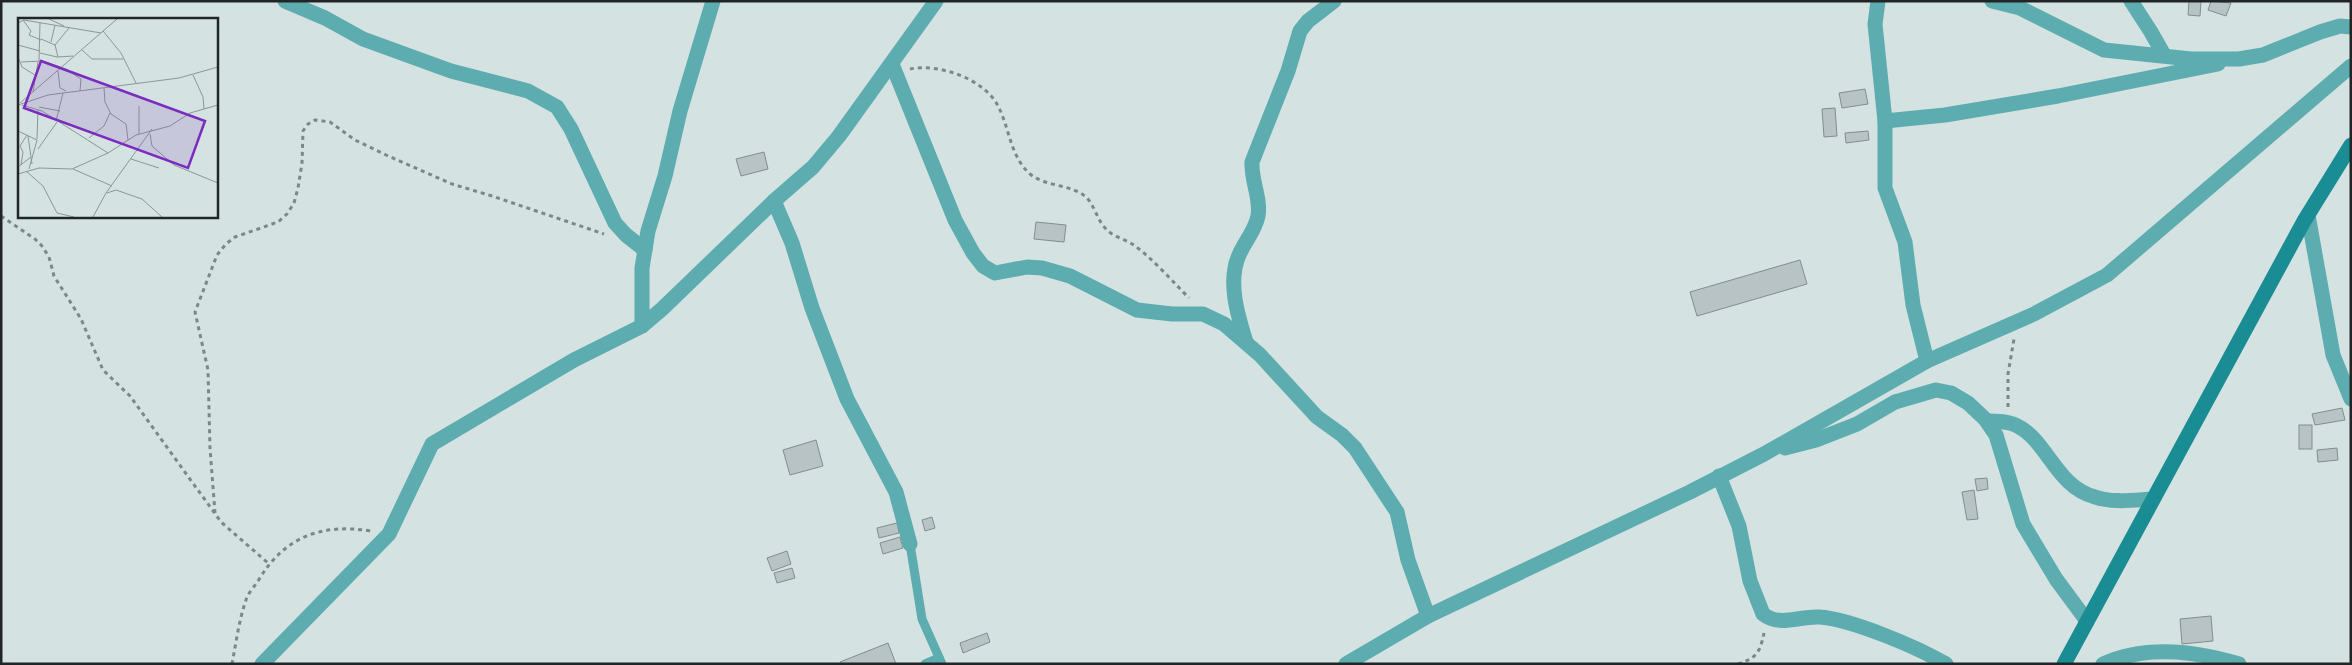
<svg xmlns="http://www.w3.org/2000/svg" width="2352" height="665" font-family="'Archivo Narrow',sans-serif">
<rect width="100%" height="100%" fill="#d5e2e2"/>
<g fill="#b7c3c4" stroke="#828e8e">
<polygon points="2189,1 2201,1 2200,16 2188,15"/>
<polygon points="2211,1 2231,3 2226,16 2208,10"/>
<polygon points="1865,89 1868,104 1842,108 1839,93"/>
<polygon points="1835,108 1837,136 1824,137 1822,109"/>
<polygon points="1868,131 1869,140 1846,143 1845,133"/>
<polygon points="764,152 768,169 741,176 736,159"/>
<polygon points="1036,222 1066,225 1064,242 1034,239"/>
<polygon points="1800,260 1807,284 1697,316 1690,292"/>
<polygon points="2342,408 2345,420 2315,425 2312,414"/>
<rect x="2299" y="425" width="13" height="24"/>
<polygon points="816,440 823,466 790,475 783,450"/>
<polygon points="2337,448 2338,460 2318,462 2317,450"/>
<polygon points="1987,478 1988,489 1977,491 1975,479"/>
<polygon points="1974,490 1978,519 1967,520 1962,492"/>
<polygon points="932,517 935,528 925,531 922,520"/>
<polygon points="897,523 899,533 879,538 877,528"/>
<polygon points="900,537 903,548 883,554 880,543"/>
<polygon points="787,551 791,564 772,571 767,558"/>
<polygon points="792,568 795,578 777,583 774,573"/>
<polygon points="2211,616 2213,641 2182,644 2180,619"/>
<polygon points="987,633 990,642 963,653 960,643"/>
<polygon points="888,643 896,664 841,664 840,662"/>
</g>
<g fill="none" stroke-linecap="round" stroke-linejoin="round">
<g stroke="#7e8787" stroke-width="3" stroke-dasharray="4 4" stroke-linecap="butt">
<path d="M910 69C940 63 988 80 1000 110 1010 132 1011 157 1030 174 1046 187 1071 184 1086 197 1095 206 1097 220 1106 229 1113 237 1126 239 1135 246 1152 258 1174 283 1189 298"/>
<polyline points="1,216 35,239 42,246 49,257 54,276 81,319 103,370 130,396 221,522 268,563"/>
<polyline points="2008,407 2008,374 2014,339"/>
<polyline points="215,513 210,448 208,370 195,312 217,255 226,244 235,237 278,222 287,214 294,203 298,188 302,163 303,131 308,124 315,120 330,122 355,140 386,155 452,184 492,196 604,234"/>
<path d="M232 664C236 643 239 620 246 600 248 593 254 587 258 581 284 537 321 523 371 531"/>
<path d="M1738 664C1757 658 1760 652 1764 633"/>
</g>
<g stroke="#5cacb0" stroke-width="9">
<polyline points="910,544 922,619 942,664"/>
<polyline points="925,664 939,658"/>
</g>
<g stroke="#5cacb0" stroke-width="15">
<polyline points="285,1 325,18 363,39 451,71 528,91 557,107 571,129 615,223 626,235 645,250"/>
<polyline points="1878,1 1875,24 1885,121 1885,188 1905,242 1913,305 1927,361"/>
<polyline points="1992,1 2020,8 2104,50 2191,59 2239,59 2263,55 2320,32 2340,26 2351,27"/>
<polyline points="2131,1 2151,32 2164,55"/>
<polyline points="892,64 955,220 973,253 983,266 995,273 1027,267 1042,268 1070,276 1137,310 1172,314 1203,314 1224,324 1260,355 1317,417 1342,435 1355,448 1397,512 1408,560 1428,616"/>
<polyline points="1885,121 1945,115 2058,96 2218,64"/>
<polyline points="774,201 792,243 812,308 847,399 896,492 910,544"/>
<polyline points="2308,215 2333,355 2351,399"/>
<polyline points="642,326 642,268 648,231 665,176 680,111 713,1"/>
<path d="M1246 342C1238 316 1227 282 1239 255 1245 241 1255 231 1258 216 1261 198 1251 181 1252 162L1288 71 1300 31 1308 21 1334 1"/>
<path d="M1987 421C1996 421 2005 421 2013 424 2047 437 2054 486 2095 497 2112 503 2134 500 2152 499"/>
<polyline points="1785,448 1816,440 1857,424 1895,402 1936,390 1951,393 1968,403 1985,419 1996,435 2023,524 2056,579 2087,621"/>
<path d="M1719 476 1739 526 1750 581 1763 614C1779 627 1799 616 1819 617 1851 619 1917 647 1946 664"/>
<polyline points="262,664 389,534 432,444 574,360 642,326 662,309 774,201 813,167 839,136 936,1"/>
<polyline points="1346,664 1428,616 1690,492 1764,454 1927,361 2034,314 2107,275 2351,66"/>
<path d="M2103 664C2145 645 2196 651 2239 664"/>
</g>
<polyline stroke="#198d93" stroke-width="15" points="2064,664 2304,221 2351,145"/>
</g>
<g transform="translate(18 18)">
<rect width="200" height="200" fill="#d5e2e2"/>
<path fill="none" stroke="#8d9696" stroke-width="1" d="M31 1 46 8M5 2 13 13 11 17 23 22M0 5 6 2 83 15M85 13 103 35 118 65M23 21 37 27 40 39M33 24 37 7M0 27 22 33M37 27 51 10M64 32 74 41H105M22 35 39 39 55 38M0 39 4 49 17 57M21 43 22 4M3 44 25 43 48 51 63 61 62 73M40 53 42 70 48 73M175 57 185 79 186 91M86 70 87 84 93 96 108 106 110 122M15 74 20 44M2 85 99 1M0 87 30 77 161 60 200 49M4 87 24 93 90 135M121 88V116M21 89 42 93M38 103 45 75M0 113 19 122 11 151M132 116 134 128 156 147 200 165M10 118 14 146M71 120 86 108 92 95M19 121 20 91M20 131 39 104M113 141 141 150M3 147 5 134 2 128 9 117M0 149 13 139M55 151 94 168M8 153 25 168 39 195 56 199M0 156 21 150 54 151 90 135 118 117 152 108 172 95 200 87M89 175 98 172 124 181 144 199M75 199 88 175 134 111"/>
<path fill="#7b2cbf" fill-opacity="0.15" stroke="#7b2cbf" stroke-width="2.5" d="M23 43 187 103 170 150 6 90Z"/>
<rect width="200" height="200" fill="none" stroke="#212525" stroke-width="2.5"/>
</g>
<rect width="2352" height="665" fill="none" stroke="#212525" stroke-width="5"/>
</svg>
